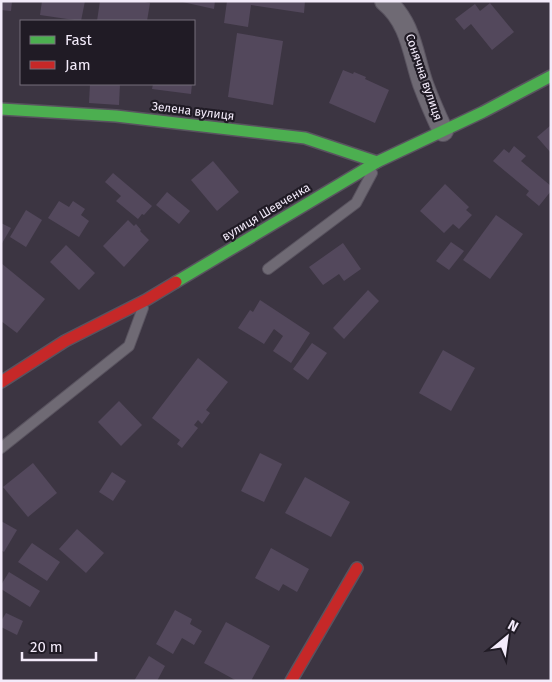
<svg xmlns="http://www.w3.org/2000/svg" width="552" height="682" font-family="'Fira Sans',sans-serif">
<rect width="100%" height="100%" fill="#3c3542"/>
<g fill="#53485c">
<polygon points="1,1 12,1 11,11 1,10"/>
<polygon points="42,1 85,1 81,21 40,15"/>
<polygon points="100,1 140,1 150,3 147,21 97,21"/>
<polygon points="178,1 215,1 214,9"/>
<polygon points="227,1 305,1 304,13 251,5 248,27 224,23"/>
<polygon points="490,3 514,32 492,50 471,24 464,30 455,19 475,4 480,11"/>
<polygon points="237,33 283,41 273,105 228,97"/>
<polygon points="343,70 353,74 354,72 366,77 365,79 389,90 375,123 329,103"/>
<polygon points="90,84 120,84 119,105 89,103"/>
<polygon points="153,84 192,84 191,94 152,89"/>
<polygon points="551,125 551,153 537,137"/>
<polygon points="514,146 526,156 521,161 551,186 551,191 539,206 526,195 529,191 493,161 504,149 509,153"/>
<polygon points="213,161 239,192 217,211 191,180"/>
<polygon points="113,173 152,206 144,215 142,214 138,219 116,201 121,196 105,182"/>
<polygon points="445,184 469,207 466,210 472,215 459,229 453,224 444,233 420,211"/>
<polygon points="167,192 190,211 179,224 156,205"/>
<polygon points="59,201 69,207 73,201 85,209 81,215 89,221 79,237 48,218"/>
<polygon points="26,210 42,220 26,247 10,237"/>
<polygon points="496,215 523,234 490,279 463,260"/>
<polygon points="128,220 134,226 136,224 141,230 140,231 149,240 124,267 103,246"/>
<polygon points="1,223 11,228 1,245"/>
<polygon points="451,242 464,251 449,270 436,261"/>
<polygon points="343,243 361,269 344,281 339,274 323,285 309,267"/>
<polygon points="66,245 95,273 79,290 50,262"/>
<polygon points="1,263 45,299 17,333 1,321"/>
<polygon points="368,290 379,301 344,339 333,328"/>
<polygon points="260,300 310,333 291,363 273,351 283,336 274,329 264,344 238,328 250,310 253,312"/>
<polygon points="312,343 327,353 308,380 293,369"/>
<polygon points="443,350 475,368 451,411 419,393"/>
<polygon points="198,358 228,382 206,410 210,413 202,424 198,420 194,425 198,428 182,448 177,444 180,440 152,418"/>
<polygon points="119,401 142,425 121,446 98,422"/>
<polygon points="260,453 282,464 264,502 241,491"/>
<polygon points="33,463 57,493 28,517 3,487"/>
<polygon points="112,472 126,481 113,501 99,492"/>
<polygon points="305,477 350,502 331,537 285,513"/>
<polygon points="1,521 17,530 4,552 1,550"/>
<polygon points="77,529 104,553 86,573 59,549"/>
<polygon points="32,543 60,562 47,581 18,562"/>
<polygon points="271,548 309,569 297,592 283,584 279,591 255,578"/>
<polygon points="9,572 40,591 30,607 1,589 1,585"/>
<polygon points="175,610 192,619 190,624 202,631 194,645 182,638 173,654 156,644"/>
<polygon points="6,613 23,621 17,635 1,627 1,621"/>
<polygon points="226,622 270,646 251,681 237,681 204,663"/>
<polygon points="149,656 165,666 157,681 134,681"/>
</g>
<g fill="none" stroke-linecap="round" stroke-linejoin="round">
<defs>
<g id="lane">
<polyline points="268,269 356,203 372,173"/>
<polyline points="1,448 129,346 143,308"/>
</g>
<path id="street" d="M385 1C411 22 413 55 423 84 429 100 436 116 443 131"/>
<g id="fast">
<polyline points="1,109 116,116 305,138 377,162"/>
<polyline points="176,282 377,162 483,112 551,76"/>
</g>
<g id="jam">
<polyline points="1,382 65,341 146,300 176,282"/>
<polyline points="291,681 357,568"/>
</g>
</defs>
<use href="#lane" stroke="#59535f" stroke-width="12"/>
<use href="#street" stroke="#59535f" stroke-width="22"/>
<use href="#fast" stroke="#59535f" stroke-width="14"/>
<use href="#jam" stroke="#59535f" stroke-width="14"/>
<use href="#lane" stroke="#6f6a74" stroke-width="10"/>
<use href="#street" stroke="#6f6a74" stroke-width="20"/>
<use href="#fast" stroke="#4caf50" stroke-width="11"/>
<use href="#jam" stroke="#c62828" stroke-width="11"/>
</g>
<g text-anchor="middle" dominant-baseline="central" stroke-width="4.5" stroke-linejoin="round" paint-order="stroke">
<g font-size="12" fill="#f3ebfa" stroke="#201b25">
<text transform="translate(424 77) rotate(71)">Сонячна вулиця</text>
<text transform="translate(193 111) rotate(7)">Зелена вулиця</text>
<text transform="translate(266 212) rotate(-31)">вулиця Шевченка</text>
</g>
</g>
<rect width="552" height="682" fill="none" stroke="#f3ebfa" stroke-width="5"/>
<rect x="20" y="20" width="175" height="65" fill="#201b25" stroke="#746e7a"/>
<rect x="30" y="36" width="25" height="8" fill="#4caf50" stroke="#746e7a"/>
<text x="65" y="45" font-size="15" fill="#f3ebfa">Fast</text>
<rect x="30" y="61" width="25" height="8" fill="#c62828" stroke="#746e7a"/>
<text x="65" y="70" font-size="15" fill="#f3ebfa">Jam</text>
<g transform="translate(507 637) rotate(29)" stroke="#201b25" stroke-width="4" paint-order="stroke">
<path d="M0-4L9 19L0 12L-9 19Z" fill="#f3ebfa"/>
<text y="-8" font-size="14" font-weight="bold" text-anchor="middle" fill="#f3ebfa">N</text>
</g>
<path d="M22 652v8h74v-8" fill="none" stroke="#f3ebfa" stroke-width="2.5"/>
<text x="30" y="652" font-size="15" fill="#f3ebfa" stroke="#201b25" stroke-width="4" paint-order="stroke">20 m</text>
</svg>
